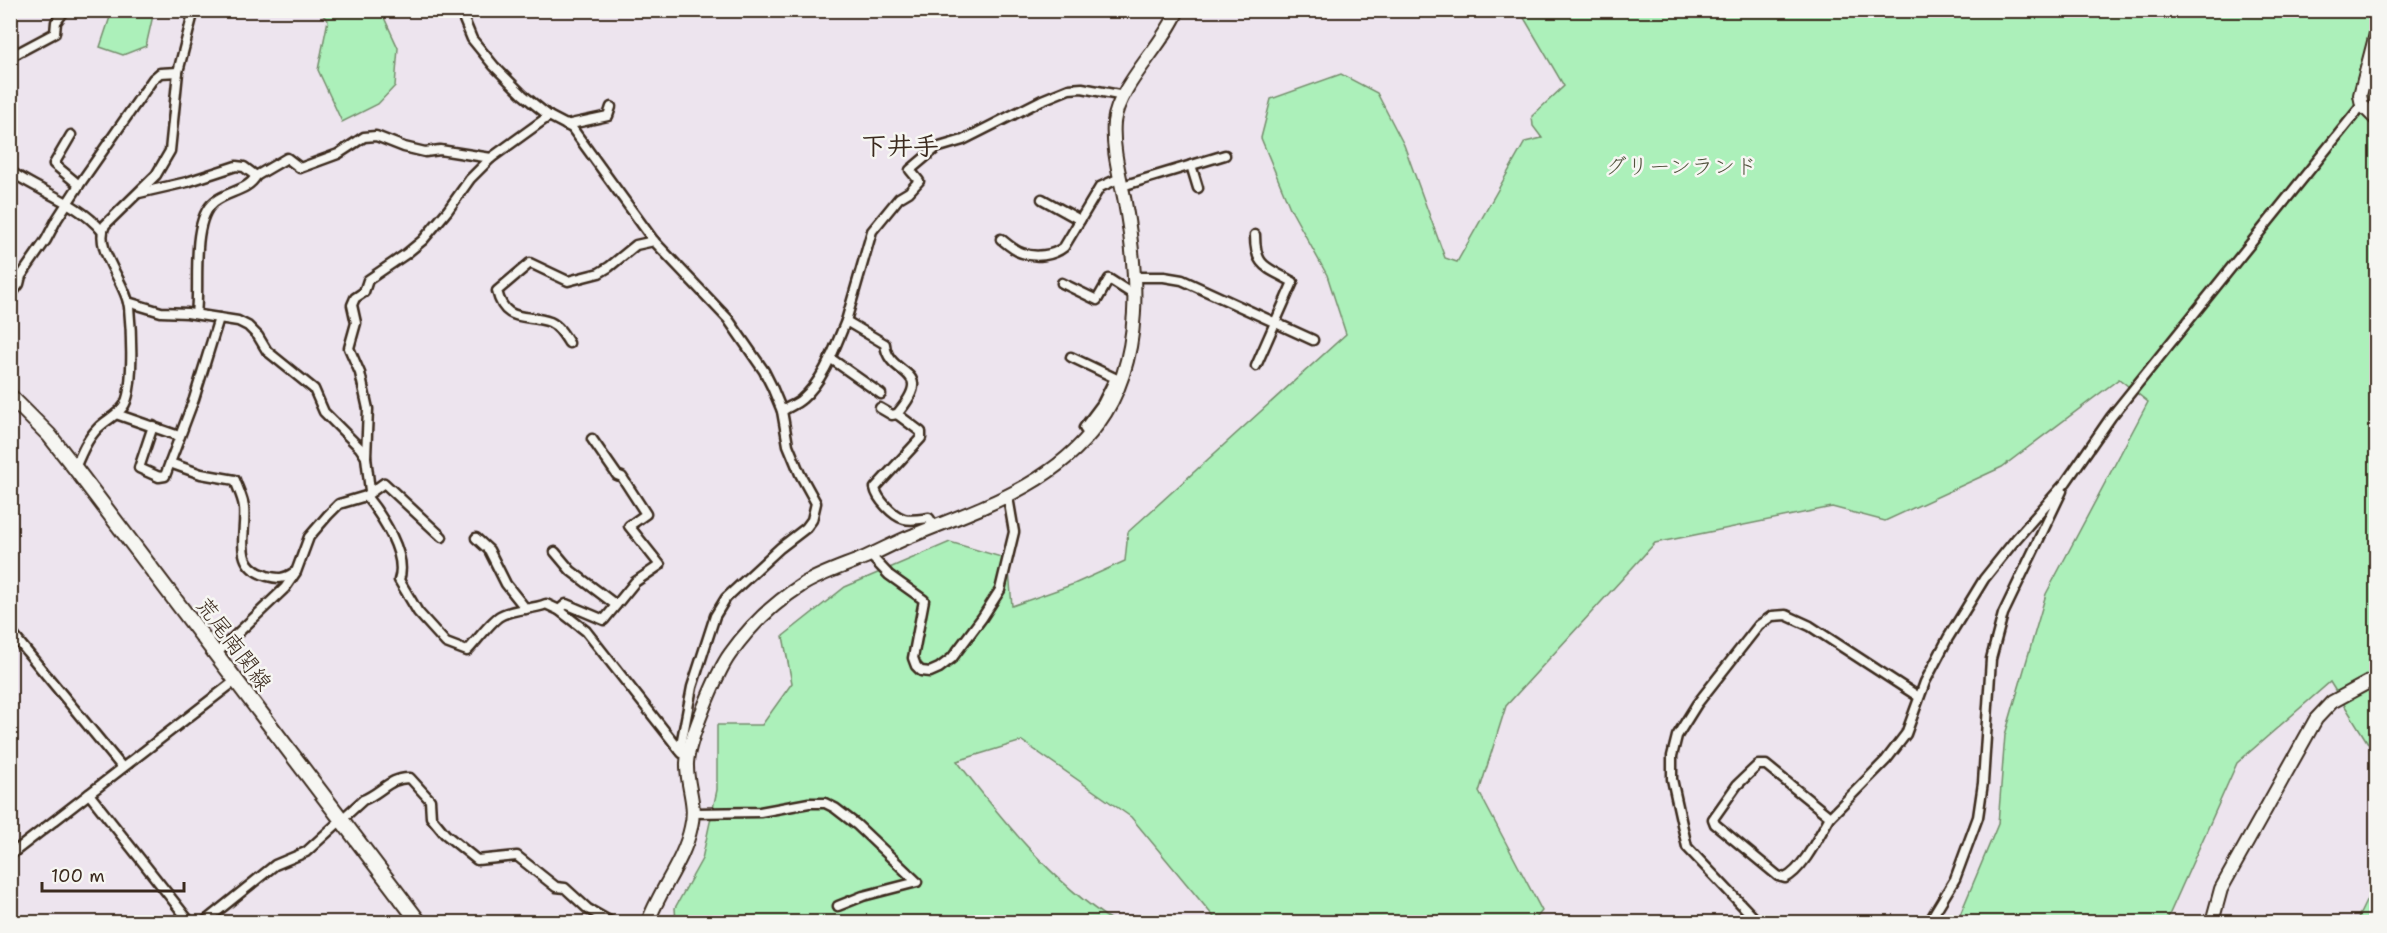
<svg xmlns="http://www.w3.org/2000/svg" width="2387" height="933" font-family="'Shantell Sans','Klee One',sans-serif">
<rect width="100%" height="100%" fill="#ede4ee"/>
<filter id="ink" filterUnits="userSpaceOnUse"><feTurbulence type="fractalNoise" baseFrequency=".0167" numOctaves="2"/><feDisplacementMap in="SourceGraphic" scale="12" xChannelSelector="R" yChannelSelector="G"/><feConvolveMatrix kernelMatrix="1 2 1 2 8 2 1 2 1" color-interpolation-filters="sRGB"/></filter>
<g filter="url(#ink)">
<g fill="#acf0ba" stroke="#748d6c" stroke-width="1.5">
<polygon points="112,11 154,11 146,46 123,55 100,47"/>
<polygon points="318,11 381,11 398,48 395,86 378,104 342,122 318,70 328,20"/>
<path d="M1520 11H2376V756L2330 682 2237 763 2166 922H1957L1998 824 2005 735 2046 594 2148 402 2119 379 2002 467 1885 521 1832 507 1655 543 1506 706 1479 792 1542 911 1533 922H1218L1131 817 1022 741 957 761C1003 821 1051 881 1114 922H676L675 908 702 859 717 790V725H762L792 683 783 636 845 587 950 542 1008 559 1012 606 1074 584 1125 561 1128 532 1346 334 1327 275 1290 208 1261 138 1271 99 1341 74 1377 93 1404 145 1445 258 1457 262 1525 142 1542 138 1533 126 1532 116 1564 86Z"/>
<polygon points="2376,881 2376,922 2356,922"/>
</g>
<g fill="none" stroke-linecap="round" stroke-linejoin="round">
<defs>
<g id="street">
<polyline points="460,10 472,39 494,66 523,95 549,116 572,128 654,241 728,319 764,371 772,387 782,411 788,445 800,474 816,503 812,520 806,528 780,548 726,598 715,616 692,687 680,750"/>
<polyline points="10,57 55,33 56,22 65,10"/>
<polyline points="566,125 608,116 611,107"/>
<polyline points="1191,165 1198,188"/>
<path d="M10 171C40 192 79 203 102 231"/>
<polyline points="79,185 153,79 160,73 178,72"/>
<polyline points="1122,186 1225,155"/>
<polyline points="139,193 187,182 236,166 244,167 256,176 287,158 300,168 338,154 364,137 376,136 404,147 425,152 440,150 491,158"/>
<polyline points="1042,199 1080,220"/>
<path d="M1255 235C1255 268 1267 267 1293 282L1256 366"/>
<path d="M1001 239C1007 244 1015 251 1022 253 1035 258 1053 256 1064 247L1100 187 1120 178"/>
<polyline points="1136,277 1164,277 1182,280 1313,340"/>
<polyline points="1062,283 1097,300 1109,279 1134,295"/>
<polyline points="10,296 19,284 21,276 46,240 57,219 79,185 54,164 71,135"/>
<polyline points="128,302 161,312 187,313 238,321 248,326 258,336 267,351 314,389 324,412 360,448 366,457 370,491"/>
<path d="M196 314C200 286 190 221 214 202 227 191 248 191 256 176"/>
<polyline points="846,321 872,231 899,198 909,192 919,181 910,170 936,148 963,140 1042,100 1069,89 1082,88 1124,96"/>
<path d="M569 343C564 335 559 326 550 322 527 313 505 325 497 291L530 263 568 281 599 273 609 267 636 245 654 241"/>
<polyline points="1071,357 1115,378 1102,404 1084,428 1089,435"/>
<polyline points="830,358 881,394"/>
<polyline points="880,408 892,415 897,414"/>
<path d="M782 411C788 407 797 404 802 399 824 380 835 347 846 321L885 344C888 379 938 366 897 414L921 432V438L875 488C877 499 893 516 904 519 912 521 921 519 929 518L935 527"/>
<polyline points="116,414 179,436"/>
<polyline points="153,426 139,468 159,477 165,476 194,399 219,318"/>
<polyline points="366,457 368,409 360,373 349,348 356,323 352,305 355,298 364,292 368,280 406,254 423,240 448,210 470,179 491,158 549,116"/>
<path d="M170 463 201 474 235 480C238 489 243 498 244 507 247 535 231 565 267 576 278 579 284 579 293 573"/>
<path d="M75 468C81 454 87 439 98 428 106 420 116 416 123 407 135 392 131 327 129 307 126 282 93 249 105 225L156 175 170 151 178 72 194 10"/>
<path d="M366 496C382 516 408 555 399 580L418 612 446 643 467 651C476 642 490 622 500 616 514 608 532 610 546 604L559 610 586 631 682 753"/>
<polyline points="476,538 489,550 506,584 526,609"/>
<polyline points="555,552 571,571 616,605"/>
<polyline points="870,555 889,575 924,600 913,658 916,666 921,671 930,672 939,668 952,658 982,618 1000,590 1014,532 1008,497"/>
<polyline points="559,610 566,604 604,620 635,582 660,565 629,526 646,514 622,477 617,475 592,439"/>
<polyline points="10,631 122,767"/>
<polyline points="216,654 285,588 296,572 309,537 328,515 339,504 366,496 384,483 442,537"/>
<path d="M1758 765H1766L1830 817C1820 834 1803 870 1785 878L1778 876 1715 824 1713 819 1737 785Z"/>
<polyline points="89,794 190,922"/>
<polyline points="694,813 760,812 809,803 825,803 835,808 857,825 917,882 863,896 838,906"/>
<polyline points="1830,817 1886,760 1906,734 1925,682 1948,638 1984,579 2016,539 2066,482 2111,417 2362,105"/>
<polyline points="10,855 235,681"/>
<path d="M204 922 275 865 306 852 363 800C381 793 390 777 410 778L430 800 431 817 445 834 477 860 517 856 556 887 565 888 588 909 611 922"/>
<polyline points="1758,922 1687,847 1672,779 1672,756 1677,736 1697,704 1759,625 1772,616 1786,615 1810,626 1919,697"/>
<polyline points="1929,922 1955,879 1978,817 1983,783 1991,659 2003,614 2062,491"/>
</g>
<g id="secondary">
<polyline points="2376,34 2360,95 2362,105 2376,119"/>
<path d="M648 922C660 889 684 861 691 827 697 803 686 785 687 763 688 741 717 672 730 654 749 627 774 603 802 585 821 573 845 566 866 557 882 550 898 541 914 535 982 507 1052 486 1098 424 1145 360 1138 271 1124 197 1119 173 1112 147 1114 122 1118 86 1163 46 1178 10"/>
<polyline points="2212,922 2221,889 2316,719 2332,702 2376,678"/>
</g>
<polyline id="primary" points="10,396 49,435 75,468 419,922"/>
</defs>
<use href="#street" stroke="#3b2a1e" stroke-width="13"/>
<use href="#secondary" stroke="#3b2a1e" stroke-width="16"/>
<use href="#primary" stroke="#3b2a1e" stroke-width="18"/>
<use href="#street" stroke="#f6f6f2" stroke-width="8"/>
<use href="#secondary" stroke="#f6f6f2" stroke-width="12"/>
<use href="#primary" stroke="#f6f6f2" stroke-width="14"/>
</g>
</g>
<g text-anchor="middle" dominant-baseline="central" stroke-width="5" stroke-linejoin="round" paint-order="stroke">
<g font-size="22" fill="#52523d" stroke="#f6f6f2">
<text x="1681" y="166">グリーンランド</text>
</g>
<g font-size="22" fill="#3b2a1e" stroke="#f6f6f2">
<text transform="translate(234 644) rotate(53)">荒尾南関線</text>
</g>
<g font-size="26" font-weight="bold" fill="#3b2a1e" stroke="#f6f6f2">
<text x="900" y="145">下井手</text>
</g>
</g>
<rect width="2387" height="933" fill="none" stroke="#f6f6f2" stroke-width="36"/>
<rect x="18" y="18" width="2351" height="897" fill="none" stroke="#3b2a1e" stroke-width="2" filter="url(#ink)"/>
<path d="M42 882v9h142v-9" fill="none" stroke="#3b2a1e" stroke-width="3"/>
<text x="51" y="882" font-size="18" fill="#3b2a1e" stroke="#f6f6f2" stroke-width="4.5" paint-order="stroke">100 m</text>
</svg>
